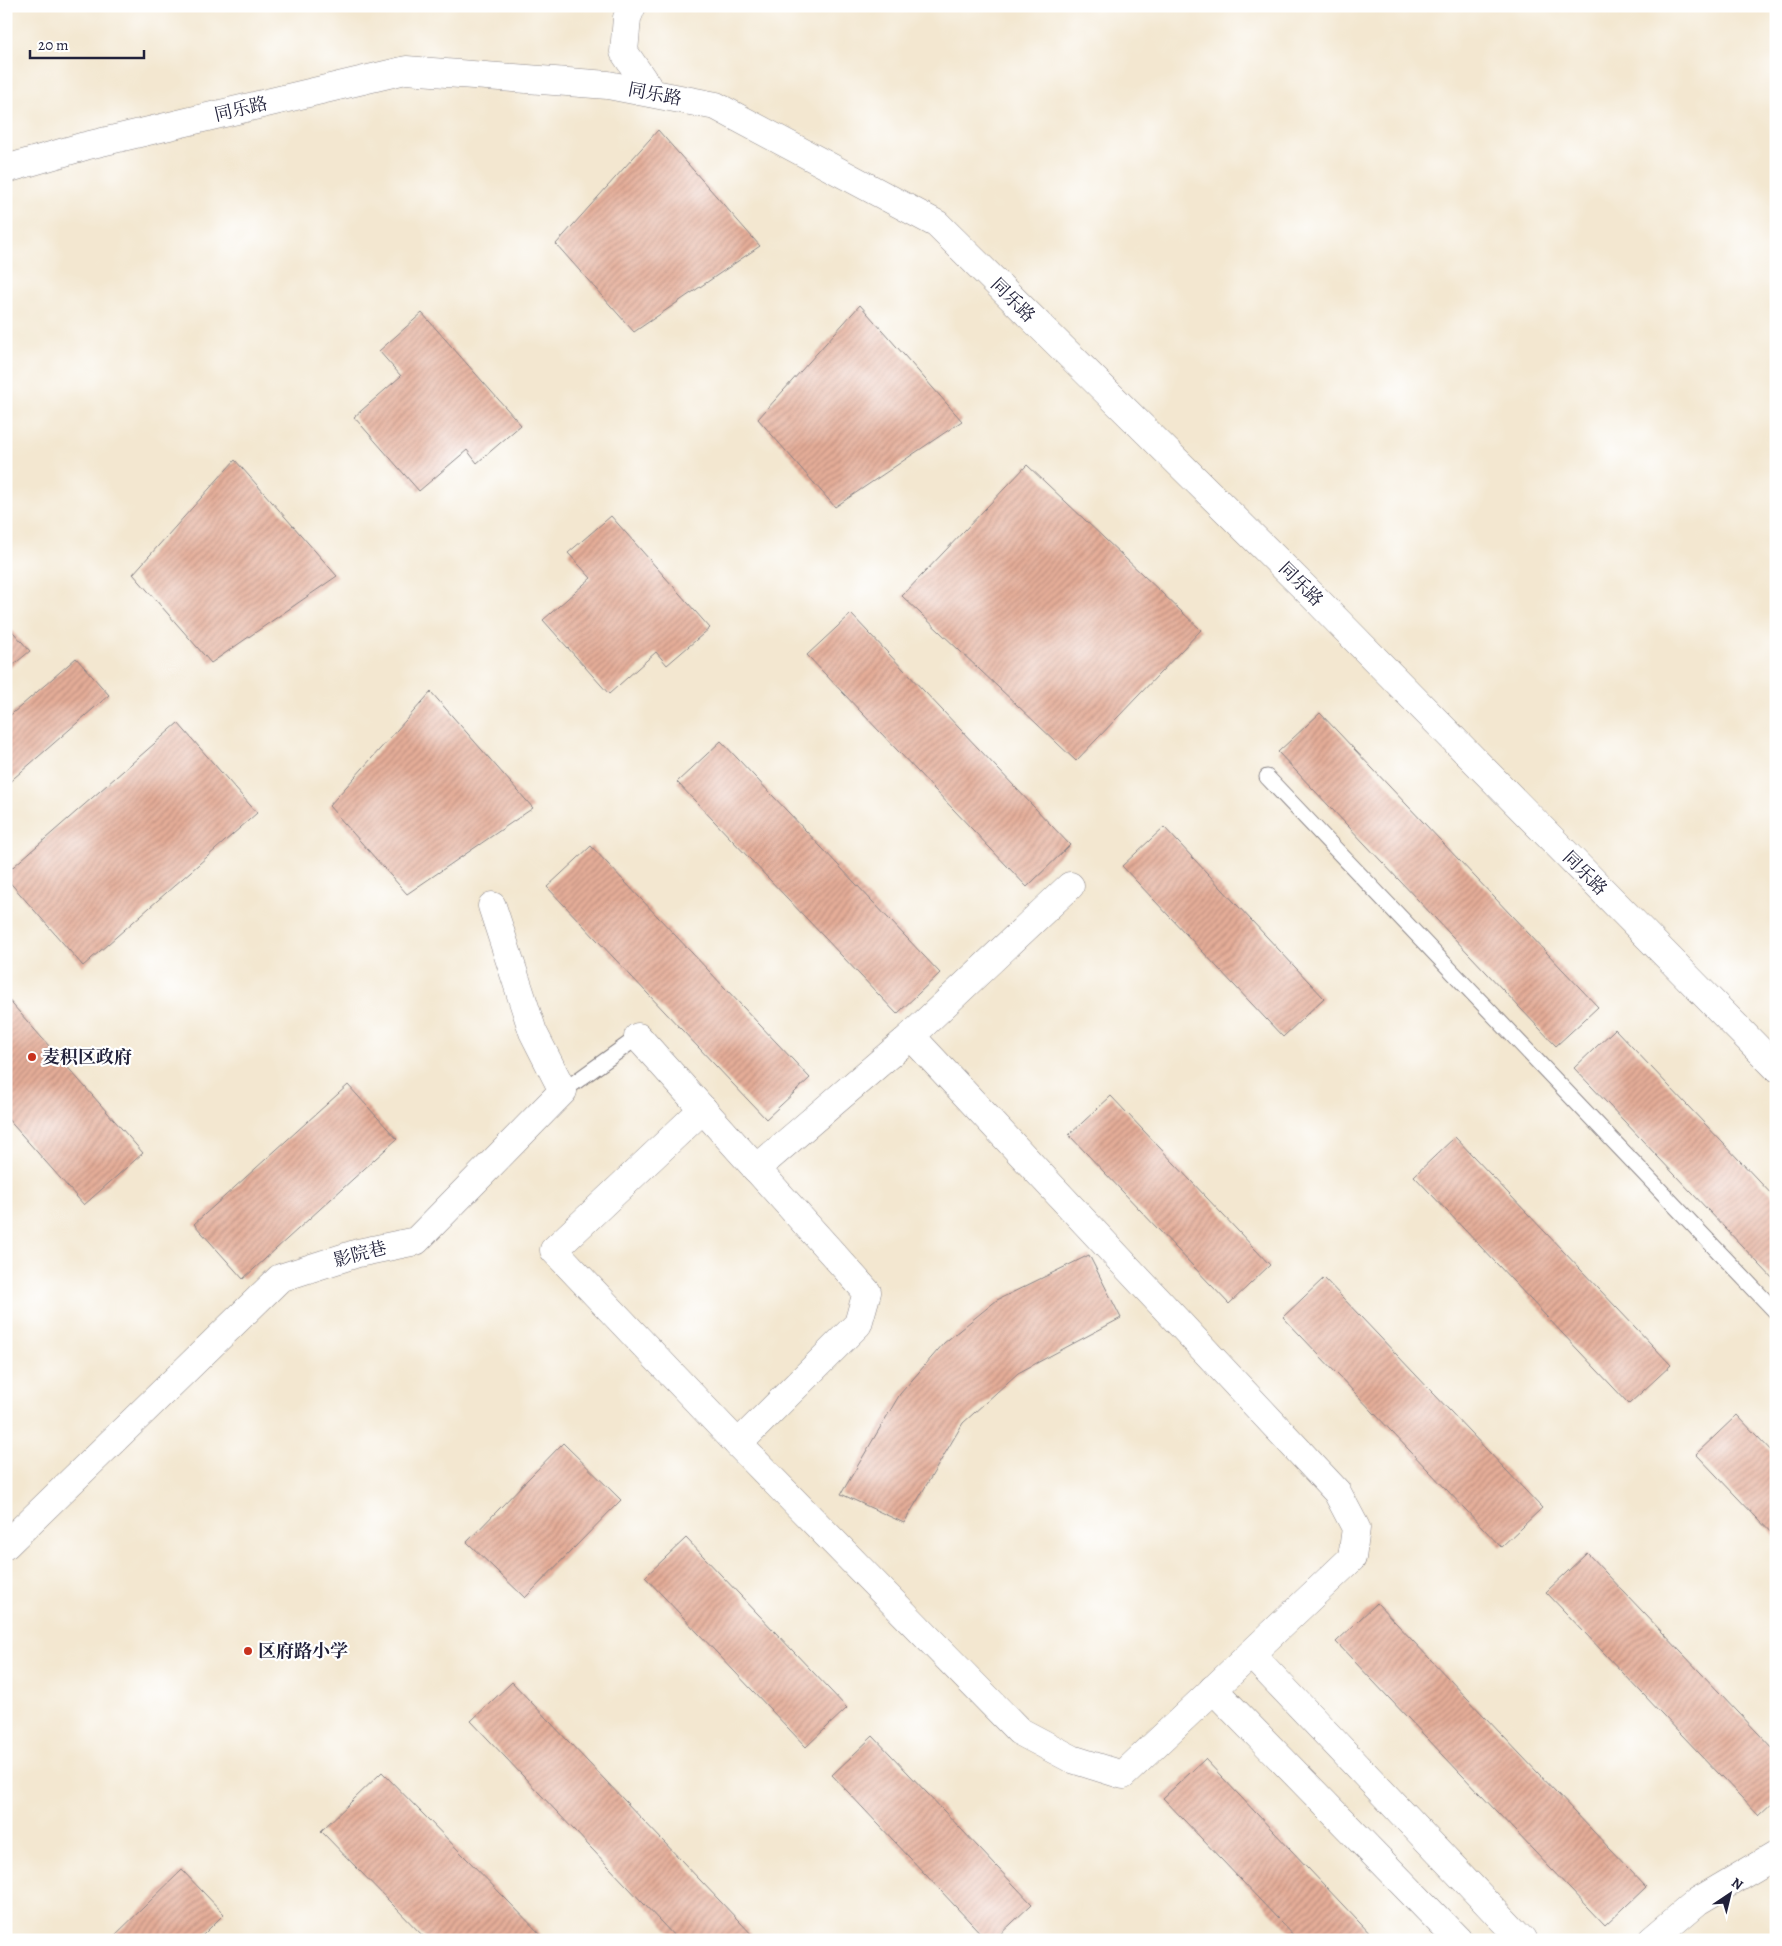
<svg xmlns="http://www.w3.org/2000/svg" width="1782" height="1946" font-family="Alegreya,'Noto Serif SC',serif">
<defs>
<pattern id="building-hatch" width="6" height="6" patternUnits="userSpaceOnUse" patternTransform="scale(1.25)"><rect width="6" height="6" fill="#e5ad98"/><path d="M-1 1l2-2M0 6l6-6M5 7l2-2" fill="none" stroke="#b98c7d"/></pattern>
</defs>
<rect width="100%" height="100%" fill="#fff"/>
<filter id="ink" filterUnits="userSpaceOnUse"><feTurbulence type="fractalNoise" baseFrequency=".02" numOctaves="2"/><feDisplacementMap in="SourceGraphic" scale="10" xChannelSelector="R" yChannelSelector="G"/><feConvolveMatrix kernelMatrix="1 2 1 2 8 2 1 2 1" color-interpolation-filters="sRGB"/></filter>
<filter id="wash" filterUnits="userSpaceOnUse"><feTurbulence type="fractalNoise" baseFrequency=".0096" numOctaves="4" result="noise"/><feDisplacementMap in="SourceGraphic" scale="20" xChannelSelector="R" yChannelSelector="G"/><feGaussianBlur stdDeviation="1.12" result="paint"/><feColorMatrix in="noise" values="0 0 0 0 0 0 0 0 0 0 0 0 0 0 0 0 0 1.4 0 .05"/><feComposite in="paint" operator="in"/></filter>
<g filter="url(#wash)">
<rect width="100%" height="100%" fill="#f3e7d0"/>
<g id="blocks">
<g fill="url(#building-hatch)">
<polygon points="658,130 760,246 634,332 556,244"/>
<polygon points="860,305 962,421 835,507 758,419"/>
<polygon points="422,313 521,425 477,463 467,450 419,491 354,417 401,376 379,351"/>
<polygon points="235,460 337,576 211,663 133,574"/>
<polygon points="1027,465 1201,630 1076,761 902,596"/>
<polygon points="611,516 710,628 667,665 656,652 609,694 543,620 591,578 568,553"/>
<polygon points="851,614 1070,845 1027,887 807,655"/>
<polygon points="6,624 30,651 6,671"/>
<polygon points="76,658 109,695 6,785 6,719"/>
<polygon points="431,692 533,808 407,894 329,806"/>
<polygon points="1320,713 1598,1007 1556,1046 1278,752"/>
<polygon points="178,723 257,813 83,966 6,878 6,873"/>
<polygon points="721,741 940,973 897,1014 677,782"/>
<polygon points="1164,827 1324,998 1283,1037 1122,866"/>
<polygon points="591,846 810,1078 766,1119 547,887"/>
<polygon points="6,997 143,1153 84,1205 6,1117"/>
<polygon points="1615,1029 1776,1199 1776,1282 1574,1068"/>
<polygon points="348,1085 397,1139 243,1279 194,1224"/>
<polygon points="1111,1096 1270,1265 1229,1304 1069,1135"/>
<polygon points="1455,1137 1671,1365 1629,1404 1414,1176"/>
<polygon points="1089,1255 1121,1318 1018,1373 963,1423 904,1523 841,1494 900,1394 944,1343 997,1300"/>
<polygon points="1324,1278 1542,1508 1501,1547 1283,1317"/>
<polygon points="1737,1415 1776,1456 1776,1538 1696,1454"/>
<polygon points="563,1443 621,1500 525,1598 467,1542"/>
<polygon points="686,1538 847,1708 806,1747 645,1577"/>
<polygon points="1587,1553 1776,1752 1776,1800 1759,1816 1546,1592"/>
<polygon points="1377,1603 1646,1887 1605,1926 1336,1642"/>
<polygon points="512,1682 757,1940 678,1940 471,1721"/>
<polygon points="873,1736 1032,1904 994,1940 987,1940 832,1775"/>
<polygon points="1205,1759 1376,1940 1298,1940 1163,1798"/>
<polygon points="382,1772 546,1940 427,1940 321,1831"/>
<polygon points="182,1870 224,1914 198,1940 110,1940"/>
</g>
</g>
</g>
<g filter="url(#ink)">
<use href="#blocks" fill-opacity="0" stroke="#8a8486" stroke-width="1"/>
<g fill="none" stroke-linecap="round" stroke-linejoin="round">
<defs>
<g id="lane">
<polyline points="1267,777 1776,1312"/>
<polyline points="563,1091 638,1037"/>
</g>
<g id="street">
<polyline points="632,6 627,18 624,52 652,93"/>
<polyline points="6,169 85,146 406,70 608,85 716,106 937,224 1311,594 1776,1067"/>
<polyline points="638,1037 867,1292 858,1324 738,1444"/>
<polyline points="703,1109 554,1250 738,1444 1019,1731 1072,1759 1123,1775 1352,1558 1356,1528 1337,1492 911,1036"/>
<polyline points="756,1169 911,1036 1070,886"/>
<polyline points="6,1545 280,1278 358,1253 416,1241 563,1091 533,1032 492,906"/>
<polyline points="1251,1654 1522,1940"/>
<polyline points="1213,1689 1458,1940"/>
<polyline points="1652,1940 1698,1901 1776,1855"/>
</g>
</defs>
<use href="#lane" stroke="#8a8486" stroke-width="17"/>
<use href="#street" stroke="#8a8486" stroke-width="29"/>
<use href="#lane" stroke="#fff" stroke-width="15"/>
<use href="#street" stroke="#fff" stroke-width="28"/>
</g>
</g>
<g fill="#c8321e" stroke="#fff" stroke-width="2">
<circle cx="32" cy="1057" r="5"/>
<circle cx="248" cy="1651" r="5"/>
</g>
<g text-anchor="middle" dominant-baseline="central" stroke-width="4.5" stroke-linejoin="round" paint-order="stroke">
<g font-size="18" fill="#22223b" stroke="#fff">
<text transform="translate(655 94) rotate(11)">同乐路</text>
<text transform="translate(241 109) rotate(-13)">同乐路</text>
<text transform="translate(1013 300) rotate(45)">同乐路</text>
<text transform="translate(1301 584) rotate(45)">同乐路</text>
<text transform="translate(1585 873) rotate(45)">同乐路</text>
<text transform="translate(360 1254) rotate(-15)">影院巷</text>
</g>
<g font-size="18" font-weight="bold" fill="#22223b" stroke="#fff" text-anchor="start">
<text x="42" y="1057">麦积区政府</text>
<text x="258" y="1651">区府路小学</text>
</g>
</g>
<rect width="1782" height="1946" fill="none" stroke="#fff" stroke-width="25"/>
<g transform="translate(1730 1894) rotate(35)" stroke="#ffffff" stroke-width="4" paint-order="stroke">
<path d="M0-4L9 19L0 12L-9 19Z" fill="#22223b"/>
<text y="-8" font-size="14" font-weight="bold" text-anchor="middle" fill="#22223b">N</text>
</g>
<path d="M30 50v8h114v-8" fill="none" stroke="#22223b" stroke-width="2.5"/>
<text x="38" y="50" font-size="15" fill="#22223b" stroke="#ffffff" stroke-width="4" paint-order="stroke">20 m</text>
</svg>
